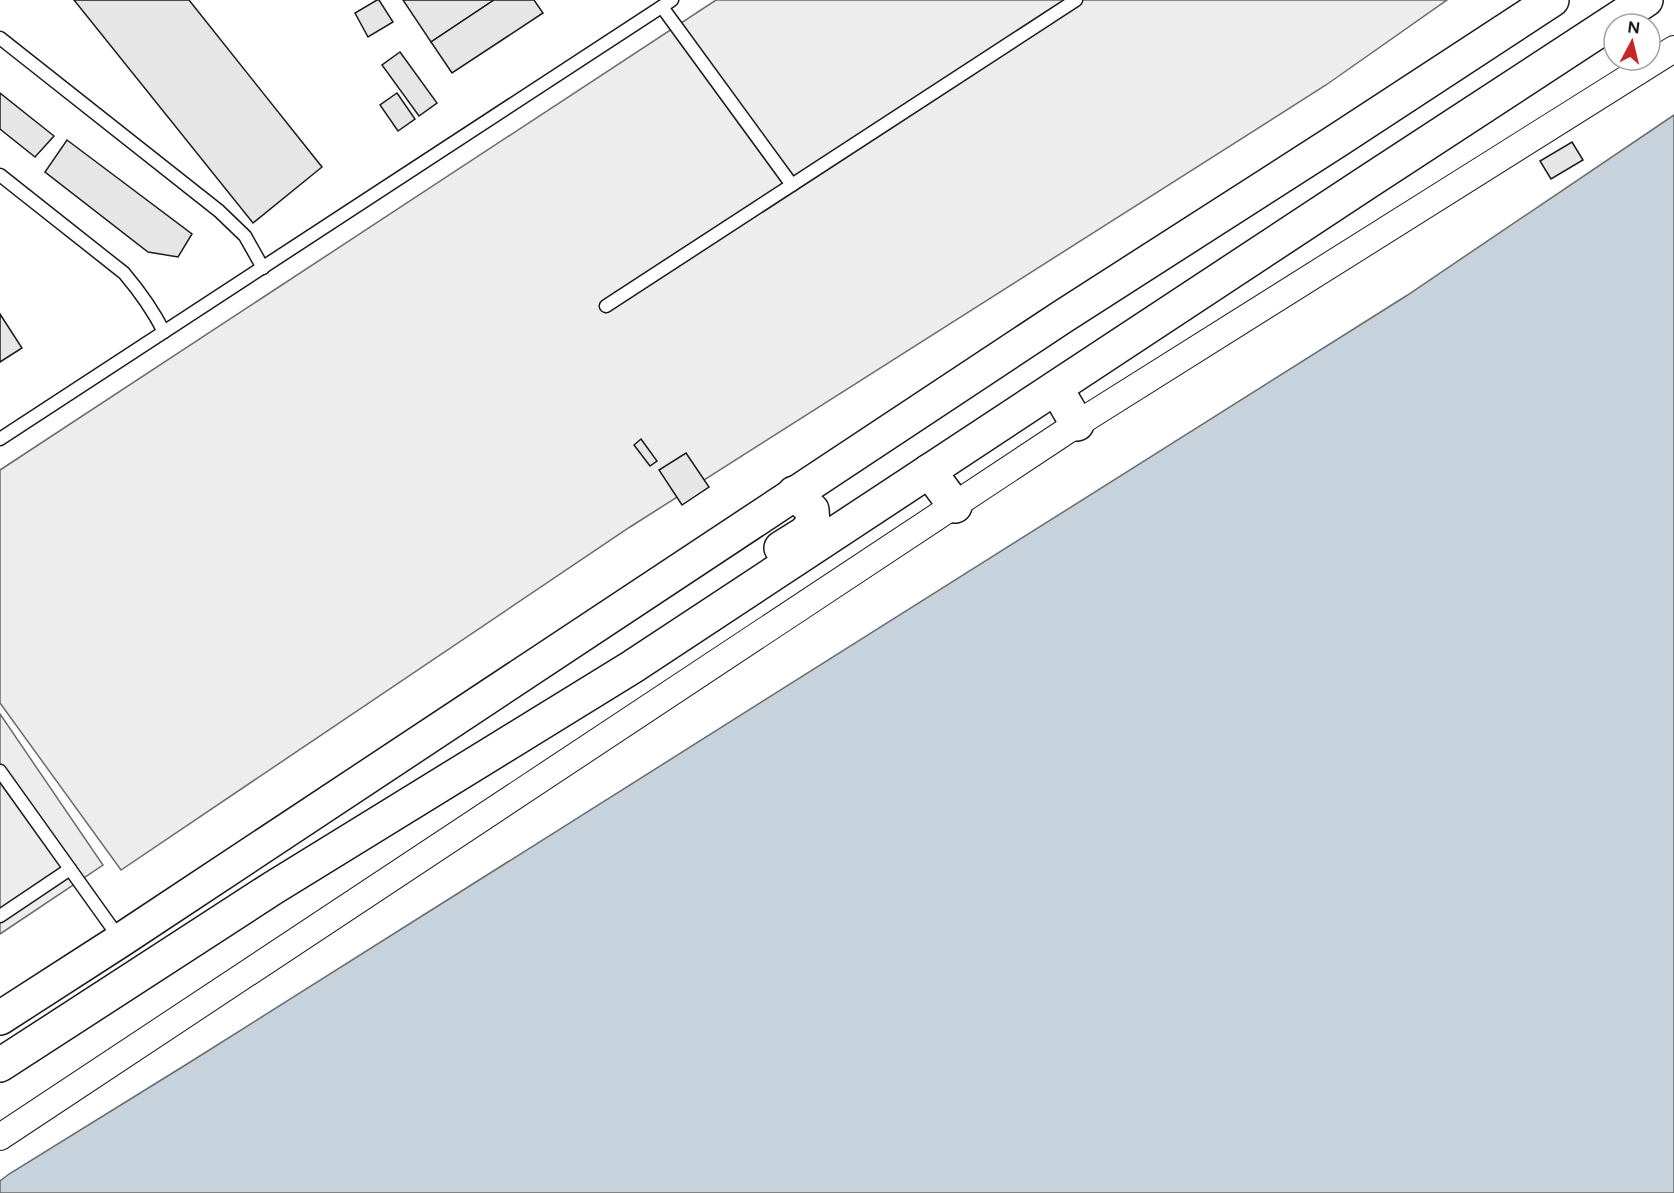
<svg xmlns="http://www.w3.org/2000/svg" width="1674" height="1193" font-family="Figtree,sans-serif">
<rect width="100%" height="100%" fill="#fff"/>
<g fill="#ededed" stroke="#6a6a6a" stroke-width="1.5">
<polygon points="716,0 1447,0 1326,85 630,527 121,870 0,703 0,470"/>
<polygon points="0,714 103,865 0,934"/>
</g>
<polygon fill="#c6d2dc" stroke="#6a6a6a" stroke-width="1.5" points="1674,115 1674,1193 0,1193 0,1181 9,1174 187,1064 1406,296"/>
<g fill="#e6e6e6" stroke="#1a1a1a" stroke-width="1.5">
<polygon points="74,0 189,0 322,167 253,223"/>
<polygon points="377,0 379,0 393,22 368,37 355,13"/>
<polygon points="403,0 494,0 431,42"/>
<polygon points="494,0 534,0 543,13 452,73 431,42"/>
<polygon points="400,52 437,103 419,116 382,65"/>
<polygon points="0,93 54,136 35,157 0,129"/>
<polygon points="397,93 415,119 398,131 380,105"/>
<polygon points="67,140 192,234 178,257 148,252 45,172"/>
<polygon points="1572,142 1583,160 1551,179 1540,161"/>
<polygon points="0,314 22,348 0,362"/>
<polygon points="641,439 657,461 650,466 634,445"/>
<polygon points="686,453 709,487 682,505 659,470"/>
</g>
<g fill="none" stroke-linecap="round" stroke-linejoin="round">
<defs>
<g id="lane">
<polyline points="662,7 792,185"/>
<polyline points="0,38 219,211 245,236 263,268"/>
<path d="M0 175 124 273C140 292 153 310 164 332"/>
<polyline points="606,306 1076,0"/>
<polyline points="0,439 672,0"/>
<polyline points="0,771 70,869 0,916"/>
<polyline points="70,869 120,939"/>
</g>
<polyline id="street" points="0,1137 1077,424 1674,49"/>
<g id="secondary">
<polyline points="1056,388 1077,424"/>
<polyline points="929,471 955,506"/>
<polyline points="781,548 805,533 813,523 812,510 794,493"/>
<polyline points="0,1018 121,940 1062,317 1338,140 1552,0"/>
<polyline points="0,1065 273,888 632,667 1366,183 1646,0"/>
</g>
</defs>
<use href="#lane" stroke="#1a1a1a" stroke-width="15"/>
<use href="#street" stroke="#1a1a1a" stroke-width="28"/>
<use href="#secondary" stroke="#1a1a1a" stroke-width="36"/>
<use href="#lane" stroke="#fff" stroke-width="12"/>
<use href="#street" stroke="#fff" stroke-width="26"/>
<use href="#secondary" stroke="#fff" stroke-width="33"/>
</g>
<g transform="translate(1632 42) rotate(7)"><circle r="28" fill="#ffffff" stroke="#a3a3a3" stroke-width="1.5"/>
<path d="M0-4.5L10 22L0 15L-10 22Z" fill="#c62828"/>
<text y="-9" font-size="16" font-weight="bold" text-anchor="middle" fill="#1a1a1a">N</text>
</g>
</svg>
